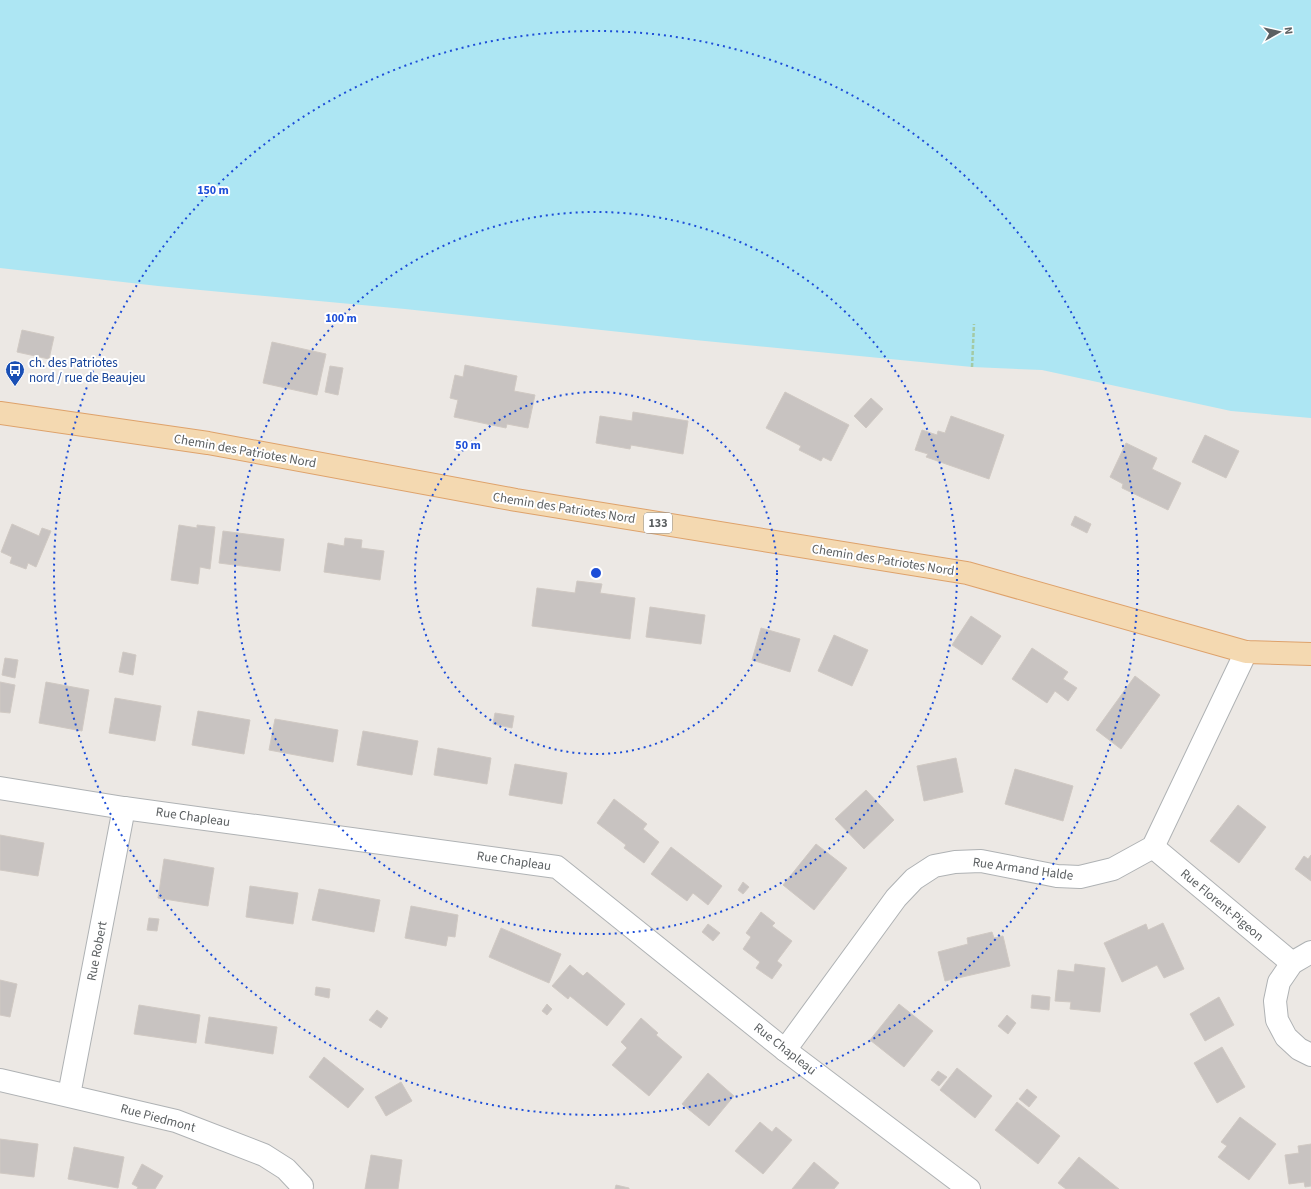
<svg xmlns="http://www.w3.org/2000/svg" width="1311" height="1189" font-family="'Source Sans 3',sans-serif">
<rect width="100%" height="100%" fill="#ece8e4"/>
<polygon fill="#ade6f3" points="0,0 1311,0 1311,418 1231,411 1042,370 972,367 695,340 405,309 158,286 0,268"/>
<g fill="#c8c3c1" stroke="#d0c9c3">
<polygon points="22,330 54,337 49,359 17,352"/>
<polygon points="272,342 326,354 317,395 263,383"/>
<polygon points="465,365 517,376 514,391 535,395 528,428 507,424 506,428 454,417 458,400 450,398 455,375 463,377"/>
<polygon points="330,366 343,368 338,395 325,392"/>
<polygon points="785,392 849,425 831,461 823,457 821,461 799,450 801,446 766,428"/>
<polygon points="871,398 883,409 866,428 854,416"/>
<polygon points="633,412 688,421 683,454 631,445 630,449 596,443 600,416 632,421"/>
<polygon points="951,416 1004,435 989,479 926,457 928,454 915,450 922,430 937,435 938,431 945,433"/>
<polygon points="1205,435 1239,451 1226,478 1192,462"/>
<polygon points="1126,443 1157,458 1152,469 1181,483 1168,510 1122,488 1123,484 1110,477"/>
<polygon points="1075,516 1091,524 1087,533 1071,525"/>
<polygon points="12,524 39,536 42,528 51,531 36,567 28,563 26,569 10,563 12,557 1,552"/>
<polygon points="179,525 197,528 197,525 215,527 210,569 200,567 198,584 171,580"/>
<polygon points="223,531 284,539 280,571 219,563"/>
<polygon points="345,538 362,540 361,548 384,551 380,580 324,572 328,543 344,546"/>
<polygon points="577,581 602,584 600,593 635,598 630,639 532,626 537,588 575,593"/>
<polygon points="650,607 705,615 701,644 646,637"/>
<polygon points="971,616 1001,636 982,665 952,645"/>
<polygon points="761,628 800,639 790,672 752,660"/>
<polygon points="834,635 868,650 852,686 818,671"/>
<polygon points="1032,648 1068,672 1063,679 1077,688 1068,701 1055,691 1047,703 1012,679"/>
<polygon points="123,652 136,655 133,675 119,672"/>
<polygon points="5,658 18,660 15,678 2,675"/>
<polygon points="1135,676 1160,695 1121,749 1096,730"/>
<polygon points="0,682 15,685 10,713 0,712"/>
<polygon points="46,682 89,690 82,731 39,723"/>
<polygon points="115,698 161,706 155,741 109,733"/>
<polygon points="198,711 250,720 244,754 192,745"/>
<polygon points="495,713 514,716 512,728 493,724"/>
<polygon points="275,719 338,730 333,762 269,750"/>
<polygon points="363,731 418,741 412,775 357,765"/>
<polygon points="438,748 491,758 487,784 434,775"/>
<polygon points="956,758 963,792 924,801 917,766"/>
<polygon points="515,764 567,773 562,804 509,795"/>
<polygon points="1015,769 1073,786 1063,821 1005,804"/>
<polygon points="866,790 894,820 864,849 835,819"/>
<polygon points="614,799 647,824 643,829 659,842 644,863 624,848 626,845 597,823"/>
<polygon points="1238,805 1266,827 1239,863 1210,841"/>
<polygon points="0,835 44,843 38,876 0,870"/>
<polygon points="816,844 847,868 814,910 783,885"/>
<polygon points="671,847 722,886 708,905 693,893 687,901 651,874"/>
<polygon points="1311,855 1311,881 1295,869 1304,856 1308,859"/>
<polygon points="164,859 214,868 208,906 158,898"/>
<polygon points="743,882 749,887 743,894 738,890"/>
<polygon points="250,886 298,893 293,924 246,917"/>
<polygon points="319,889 380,900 374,932 312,920"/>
<polygon points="411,906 458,915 455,937 448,936 446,946 405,938"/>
<polygon points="761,912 775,923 772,926 792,941 777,961 782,965 772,979 756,968 760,962 743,949 751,937 746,933"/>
<polygon points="149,918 159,919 157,931 147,930"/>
<polygon points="1163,923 1184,969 1164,978 1157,965 1122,982 1104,943 1146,924 1148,930"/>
<polygon points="708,924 720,933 713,941 702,932"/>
<polygon points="501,928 561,954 549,983 489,957"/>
<polygon points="992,932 994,938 1003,936 1010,966 945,981 938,952 968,944 967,938"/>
<polygon points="1075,964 1105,968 1100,1012 1070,1009 1071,1002 1055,1001 1058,970 1074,972"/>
<polygon points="570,965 583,976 587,972 625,1004 607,1026 570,996 568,999 552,986"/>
<polygon points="0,980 17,984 10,1017 0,1015"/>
<polygon points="316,987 330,989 329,998 315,995"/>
<polygon points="1032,995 1050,997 1049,1010 1031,1008"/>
<polygon points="1219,997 1234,1025 1205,1041 1190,1014"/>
<polygon points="547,1004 552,1009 547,1015 542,1011"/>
<polygon points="899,1004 933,1031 904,1067 870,1040"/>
<polygon points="139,1005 200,1015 196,1043 134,1034"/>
<polygon points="377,1010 388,1018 381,1028 369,1020"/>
<polygon points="1007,1015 1016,1023 1008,1034 998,1026"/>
<polygon points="209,1017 277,1027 273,1054 205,1043"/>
<polygon points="641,1018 658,1033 656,1035 682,1057 649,1096 612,1065 627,1048 621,1042"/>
<polygon points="1222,1047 1245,1087 1217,1103 1194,1063"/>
<polygon points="324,1057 364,1089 348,1108 309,1077"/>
<polygon points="957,1068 992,1096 975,1118 940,1090"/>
<polygon points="938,1071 947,1077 939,1086 931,1080"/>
<polygon points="708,1073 734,1096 709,1126 682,1104"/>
<polygon points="401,1082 412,1101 386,1116 375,1097"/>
<polygon points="1027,1089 1037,1097 1029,1107 1019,1099"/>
<polygon points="1017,1102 1060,1136 1038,1164 995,1130"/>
<polygon points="1240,1117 1276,1144 1249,1180 1218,1157 1227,1146 1221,1142"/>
<polygon points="760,1122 772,1132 776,1127 792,1140 763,1174 735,1151"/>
<polygon points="0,1139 38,1144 34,1177 0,1173"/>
<polygon points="1311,1144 1311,1186 1305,1187 1304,1182 1289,1184 1285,1155 1299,1153 1298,1146"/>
<polygon points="74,1147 124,1157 118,1188 68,1179"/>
<polygon points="371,1155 402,1160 398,1189 365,1189"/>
<polygon points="1079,1157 1119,1189 1066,1189 1058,1183"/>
<polygon points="814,1162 839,1183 834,1189 792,1189"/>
<polygon points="142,1164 163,1176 155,1189 137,1189 138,1187 132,1184"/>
<polygon points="616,1185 629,1188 629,1189 615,1189"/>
</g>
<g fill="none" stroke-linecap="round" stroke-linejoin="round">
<defs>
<g id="street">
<polyline points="0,788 124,808 557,867 785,1050 969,1189"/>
<polyline points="1153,847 1292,963"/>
<polyline points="1311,952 1292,963 1279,982 1275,1001 1277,1020 1286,1037 1299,1049 1311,1055"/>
<polyline points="785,1050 896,898 914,879 934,866 955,862 981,861 1057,876 1080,877 1113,869 1153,847 1246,652"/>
<polyline points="0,1080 176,1121 264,1155 286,1169 302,1186"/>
<polyline points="69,1095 124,808"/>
</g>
<polyline id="primary" points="0,413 208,443 516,500 967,573 1246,652 1311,654"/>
</defs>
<use href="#street" stroke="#afb2b4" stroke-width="24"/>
<use href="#primary" stroke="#dea26b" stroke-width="24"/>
<polyline stroke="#a4caa5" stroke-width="2.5" stroke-dasharray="4 2" stroke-linecap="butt" points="972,367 974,324"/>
<use href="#street" stroke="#fff" stroke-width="22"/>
<use href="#primary" stroke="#f4d9b1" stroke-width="22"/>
</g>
<g fill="none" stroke="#1d4ed8" stroke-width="2" stroke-dasharray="2 4">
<circle cx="596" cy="573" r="181"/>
<circle cx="596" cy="573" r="361"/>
<circle cx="596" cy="573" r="542"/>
</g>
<defs>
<symbol id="bus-pin" viewBox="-11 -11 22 30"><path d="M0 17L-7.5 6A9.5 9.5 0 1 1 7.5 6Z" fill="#1a4fb4" stroke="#fff"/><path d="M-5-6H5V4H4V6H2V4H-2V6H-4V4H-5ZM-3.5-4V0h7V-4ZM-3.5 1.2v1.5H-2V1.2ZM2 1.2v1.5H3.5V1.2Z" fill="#fff"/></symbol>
</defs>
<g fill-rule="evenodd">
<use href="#bus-pin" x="4" y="359" width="22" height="30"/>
</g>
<g text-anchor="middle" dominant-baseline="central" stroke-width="4" stroke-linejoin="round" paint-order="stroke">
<rect fill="#fff" stroke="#8d9091" stroke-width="1" x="644" y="513" width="28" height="20" rx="3"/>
<g font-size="12" font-weight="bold" fill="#5c6062">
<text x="658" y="523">133</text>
</g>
<g font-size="13" fill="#164399" stroke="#fff" text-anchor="start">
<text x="29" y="363">ch. des Patriotes<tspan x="29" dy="15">nord / rue de Beaujeu</tspan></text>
</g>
<g font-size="13" fill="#5c6062" stroke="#fff">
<text transform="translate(245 451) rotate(10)">Chemin des Patriotes Nord</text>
<text transform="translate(564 508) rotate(9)">Chemin des Patriotes Nord</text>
<text transform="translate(883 560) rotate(9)">Chemin des Patriotes Nord</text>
<text transform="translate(193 817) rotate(8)">Rue Chapleau</text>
<text transform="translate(514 861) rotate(8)">Rue Chapleau</text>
<text transform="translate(1023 869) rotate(8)">Rue Armand Halde</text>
<text transform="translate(1222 905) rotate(40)">Rue Florent-Pigeon</text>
<text transform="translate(97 951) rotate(-79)">Rue Robert</text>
<text transform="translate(785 1049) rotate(38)">Rue Chapleau</text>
<text transform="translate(158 1118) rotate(15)">Rue Piedmont</text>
</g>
</g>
<circle cx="596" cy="573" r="6" fill="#1d4ed8" stroke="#fff" stroke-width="2"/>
<g font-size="12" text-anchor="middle" font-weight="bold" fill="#1d4ed8" stroke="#fff" stroke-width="4" stroke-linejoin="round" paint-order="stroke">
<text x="213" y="194">150 m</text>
<text x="341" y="322">100 m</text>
<text x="468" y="449">50 m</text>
</g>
<g transform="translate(1279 32) rotate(82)" stroke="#ffffff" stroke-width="3" paint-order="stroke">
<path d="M0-3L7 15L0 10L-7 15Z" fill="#5c6062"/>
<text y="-6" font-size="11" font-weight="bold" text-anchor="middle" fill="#5c6062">N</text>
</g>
</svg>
